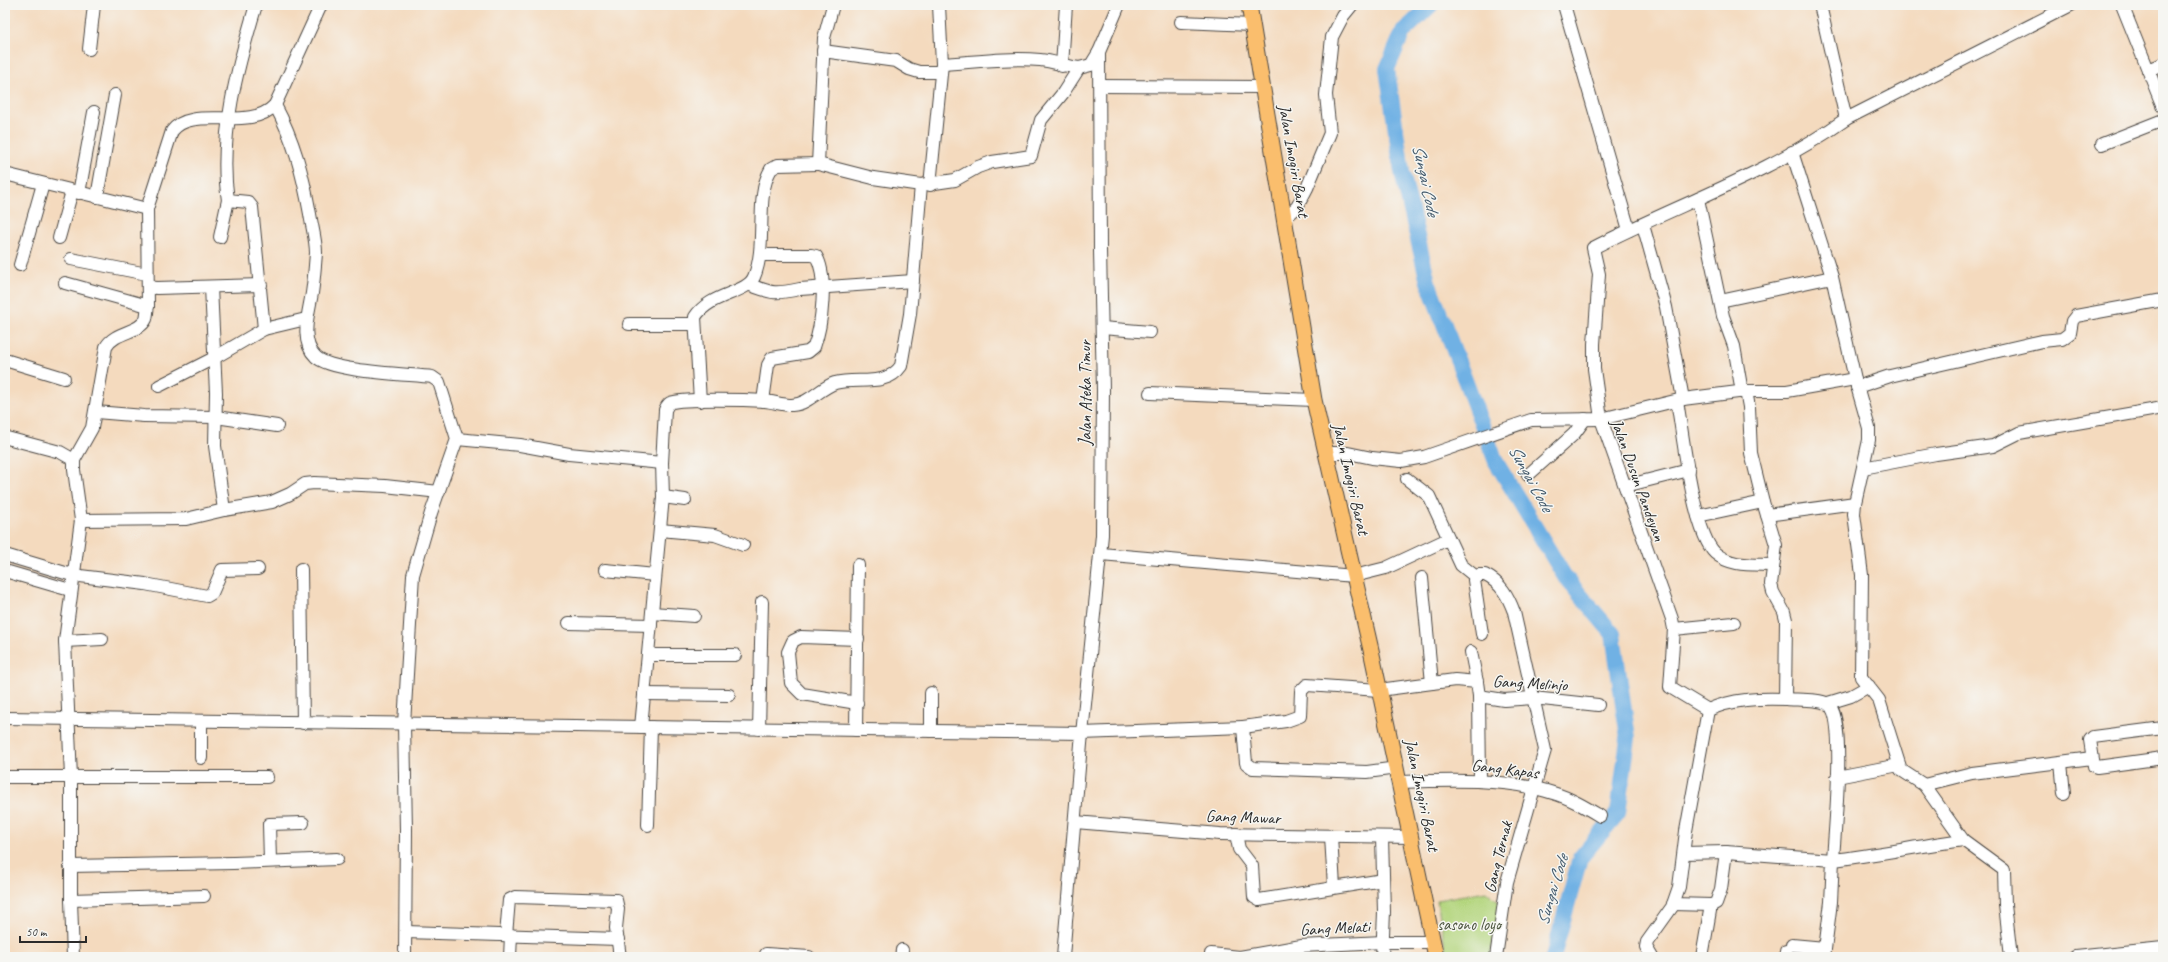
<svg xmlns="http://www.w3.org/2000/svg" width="2168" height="962" font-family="Caveat,sans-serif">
<rect width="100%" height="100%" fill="#f6f6f2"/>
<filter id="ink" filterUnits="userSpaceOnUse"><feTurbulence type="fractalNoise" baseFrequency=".025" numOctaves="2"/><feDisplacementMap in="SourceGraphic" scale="8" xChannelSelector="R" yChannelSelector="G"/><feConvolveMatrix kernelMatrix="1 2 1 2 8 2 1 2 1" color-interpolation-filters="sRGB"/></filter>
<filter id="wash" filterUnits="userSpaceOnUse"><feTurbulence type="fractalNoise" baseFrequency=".012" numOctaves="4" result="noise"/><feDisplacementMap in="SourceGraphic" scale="16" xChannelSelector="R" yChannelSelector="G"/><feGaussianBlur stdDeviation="0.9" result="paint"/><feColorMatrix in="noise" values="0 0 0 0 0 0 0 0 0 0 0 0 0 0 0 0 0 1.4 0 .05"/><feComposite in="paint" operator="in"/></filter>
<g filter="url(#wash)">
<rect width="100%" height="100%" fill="#f4dabe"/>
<polygon fill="#b3d57d" stroke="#6f8054" points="1486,891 1500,903 1501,911 1491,948 1497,957 1447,957 1437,900"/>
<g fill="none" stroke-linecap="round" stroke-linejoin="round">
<polyline stroke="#6fb1e4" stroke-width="16" points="1431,5 1403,32 1387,69 1402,172 1428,282 1496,462 1565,577 1613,634 1628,738 1618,813 1580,858 1553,957"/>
</g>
</g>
<g filter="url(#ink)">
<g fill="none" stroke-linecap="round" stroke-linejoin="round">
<defs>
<g id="minor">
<path d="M256 5C238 65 218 137 228 200L248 202 252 207 264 329"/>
<polyline points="833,5 824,38 818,164 873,178 921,185"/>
<path d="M939 5 942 64C974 62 1008 57 1040 60 1053 61 1065 66 1079 68"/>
<polyline points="1564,5 1629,230"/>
<polyline points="1820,5 1846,119"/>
<polyline points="2122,5 2163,107"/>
<polyline points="1181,22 1252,25"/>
<polyline points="89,49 94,5"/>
<polyline points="823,51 896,61 909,69 919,72 941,72"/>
<polyline points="1062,66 1066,5"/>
<polyline points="2148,70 2163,64"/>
<polyline points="1100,86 1262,87"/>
<path d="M275 105C294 140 303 175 310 214 312 227 316 240 316 253 315 266 314 280 312 293 309 312 299 341 316 357 332 372 407 374 432 377L439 382 457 439 431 513 413 575 404 724 406 830 405 957"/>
<polyline points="2102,144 2163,120"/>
<polyline points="1792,152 1832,277 1855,379 1869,428 1869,440 1855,503 1854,514 1862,575 1861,677 1879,700 1901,770 1924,785 1963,840 2004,870 2005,905 2011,957"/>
<polyline points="5,174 147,209"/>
<polyline points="930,185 942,64"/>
<polyline points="79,193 94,112"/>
<polyline points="97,197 115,95"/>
<polyline points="1698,199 1723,316 1734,346 1742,392"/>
<polyline points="1284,219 1297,207 1307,188 1330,133 1326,95 1332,37 1343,16 1352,5"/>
<polyline points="1643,225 1666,307 1683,399"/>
<polyline points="220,237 228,200"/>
<polyline points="59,238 72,191"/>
<path d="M761 255H811L816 256C828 275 822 326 814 347L808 352 772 358 768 365 763 401"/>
<polyline points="71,259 147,274"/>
<polyline points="20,265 43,184"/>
<polyline points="65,283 148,306"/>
<path d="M750 285C774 294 775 294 800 289L913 281"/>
<polyline points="148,287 157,288 261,285"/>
<polyline points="211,287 216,393 215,446 224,510"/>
<polyline points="1720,301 1832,277"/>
<polyline points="629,324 694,324"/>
<polyline points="1102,328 1150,332"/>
<polyline points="5,360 64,378"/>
<polyline points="159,386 214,358 264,329 306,319"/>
<polyline points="1857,387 1890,376 2042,341 2062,339 2070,333 2072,321 2076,316 2163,300"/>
<polyline points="1746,391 1749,407 1751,453 1763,502 1776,545 1771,584 1773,592 1784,612 1786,620 1785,699"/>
<polyline points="1150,393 1314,400"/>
<path d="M700 401 695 317C710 293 747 294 754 277 768 244 754 198 771 169L778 165 818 164"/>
<path d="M1677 401C1683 434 1693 532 1715 553 1731 567 1753 564 1773 565"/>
<polyline points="96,412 144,416 216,417 277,426"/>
<polyline points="7,438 60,452 74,460"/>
<polyline points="457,439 520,445 569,454 662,463"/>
<polyline points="1325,453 1348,453 1372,458 1401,461 1424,457 1531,420 1601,419 1683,399 1746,391 1787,391 1855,379"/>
<polyline points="1863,468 1936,454 1993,446 2019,433 2163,408"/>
<polyline points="1528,475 1574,434 1585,419"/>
<polyline points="1407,479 1429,496 1461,565 1476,577"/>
<polyline points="1625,486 1689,470"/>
<polyline points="663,497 685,500"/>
<polyline points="1767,515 1855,503"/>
<polyline points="1698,516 1763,502"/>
<polyline points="81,520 186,519 224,510 272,502 290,494 305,484 314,483 385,486 439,492"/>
<polyline points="660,530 715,535 743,545"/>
<polyline points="1101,554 1354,576 1386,568 1448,539"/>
<polyline points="5,555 72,575 145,584 207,596 212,593 222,570 258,569"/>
<polyline points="301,569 303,723"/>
<polyline points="605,570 655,575"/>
<polyline points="5,571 70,590"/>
<polyline points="1422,578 1432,683"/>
<polyline points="652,613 694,616"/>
<polyline points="569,623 651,625"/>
<polyline points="1674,629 1734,623"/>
<path d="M1482 634 1474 580 1479 575H1485C1501 583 1508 596 1514 612L1545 750 1507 882 1496 957"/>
<polyline points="65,641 102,639"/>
<polyline points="1471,652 1477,682"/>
<polyline points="648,655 735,655"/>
<polyline points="644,694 729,695"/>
<polyline points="1479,696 1480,781"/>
<polyline points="857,703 802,694 791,683 788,652 793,641 801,637 858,639"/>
<polyline points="1828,703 1851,696 1869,686"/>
<path d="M1708 710 1670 687 1674 629 1672 619 1601 419 1594 369V344L1599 274 1593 248C1676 205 1769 174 1846 119L2071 5"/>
<path d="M1708 710C1733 699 1758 698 1786 699 1796 700 1820 699 1828 704 1847 716 1834 836 1833 860 1876 855 1919 846 1963 840"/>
<polyline points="5,718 1082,733 1243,727 1246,763 1253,768 1367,772 1397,768"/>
<path d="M641 727 663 497 662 463 665 410C666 408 667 405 670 403 681 398 750 400 765 401 774 402 783 405 792 405 809 404 820 388 835 383 857 377 886 388 901 366L910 314 921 185 955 180 978 167 992 162 1031 156 1041 120 1063 93 1079 68 1091 65 1099 52 1119 5"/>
<polyline points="1243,727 1286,721 1300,716 1301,691 1307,685 1379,690 1455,680 1477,682 1479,696 1504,700 1533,698 1598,705"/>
<polyline points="2163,728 2093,737 2090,740 2094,766 2097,767 2163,758"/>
<polyline points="759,729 762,602"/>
<polyline points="856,730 858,565"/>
<polyline points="931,731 931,693"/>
<polyline points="201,758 201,721"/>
<polyline points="2061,763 2064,793"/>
<polyline points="5,777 267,777"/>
<polyline points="1837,777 1899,765"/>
<path d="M1400 782C1449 780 1506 778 1553 793 1570 798 1585 807 1600 816"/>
<polyline points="1924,785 1972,773 2092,758"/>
<polyline points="1075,822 1220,834 1411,837"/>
<polyline points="648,825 651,727"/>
<polyline points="1236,834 1239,849 1252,866 1254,897 1259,900 1383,880"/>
<polyline points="1331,836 1334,887"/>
<polyline points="1382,837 1384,912 1382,957"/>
<polyline points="1684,853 1726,852 1833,860 1831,902 1824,957"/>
<polyline points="270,861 269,824 303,823"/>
<polyline points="70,866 233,863 337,859"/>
<polyline points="71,900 204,896"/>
<polyline points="1673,904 1711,905 1716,903 1721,889 1726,852"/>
<polyline points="406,932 618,939"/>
<polyline points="506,935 509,900 515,897 616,900 618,909 616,928 620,957"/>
<polyline points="1792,945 1825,948"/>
<polyline points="766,954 809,957"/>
<polyline points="1211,954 1240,957 1301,946 1383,942 1434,942"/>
<path d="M73 957 71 900V777L65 641 81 520 74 470V460L92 428 106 347C115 331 140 333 146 319 147 316 147 310 148 306L147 209 172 131C192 104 249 133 275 105L321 5"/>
<polyline points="510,957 511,935"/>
<polyline points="901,957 902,950"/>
<polyline points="1063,957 1081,744 1102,535 1103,390 1100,250 1099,52"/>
<polyline points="1652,957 1646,947 1647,942 1672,907 1679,887 1686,831 1708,710"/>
<polyline points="1702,957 1711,905"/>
<polyline points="1786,957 1786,951"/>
<polyline points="2075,957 2163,948"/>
</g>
<polyline id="major" points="1249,5 1314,400 1371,650 1436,957"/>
</defs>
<use href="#minor" stroke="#494541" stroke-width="14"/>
<use href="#major" stroke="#494541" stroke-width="17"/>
<use href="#minor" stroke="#fff" stroke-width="12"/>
<use href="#major" stroke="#fabe6d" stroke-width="15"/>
</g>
</g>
<g text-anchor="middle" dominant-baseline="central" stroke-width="3" stroke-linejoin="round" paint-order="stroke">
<g font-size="17" fill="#2b2b2b" stroke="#f6f6f2">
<text transform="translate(1294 161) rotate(80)">Jalan Imogiri Barat</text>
<text transform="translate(1085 393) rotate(-90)">Jalan Ateka Timur</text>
<text transform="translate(1351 479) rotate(77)">Jalan Imogiri Barat</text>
<text transform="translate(1638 480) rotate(70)">Jalan Dusun Pandeyan</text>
<text transform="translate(1530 683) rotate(3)">Gang Melinjo</text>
<text transform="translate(1505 769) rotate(7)">Gang Kapas</text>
<text transform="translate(1422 795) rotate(78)">Jalan Imogiri Barat</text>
<text transform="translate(1243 817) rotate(2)">Gang Mawar</text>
<text transform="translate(1498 857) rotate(-76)">Gang Ternak</text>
<text transform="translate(1335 928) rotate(-3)">Gang Melati</text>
</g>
<g font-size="17" fill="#4d5640" stroke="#f6f6f2">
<text x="1469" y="924">sasono loyo</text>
</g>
<g font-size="18" font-style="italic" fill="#435a6c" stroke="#f6f6f2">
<text transform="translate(1426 180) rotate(78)">Sungai Code</text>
<text transform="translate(1531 478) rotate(61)">Sungai Code</text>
<text transform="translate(1552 890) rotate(-73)">Sungai Code</text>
</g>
</g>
<rect width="2168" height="962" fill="none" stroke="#f6f6f2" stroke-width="20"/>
<path d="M20 936v6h66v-6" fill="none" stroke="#2b2b2b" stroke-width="2"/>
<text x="26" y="936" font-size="12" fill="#2b2b2b" stroke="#f6f6f2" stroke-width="3" paint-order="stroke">50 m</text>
</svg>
